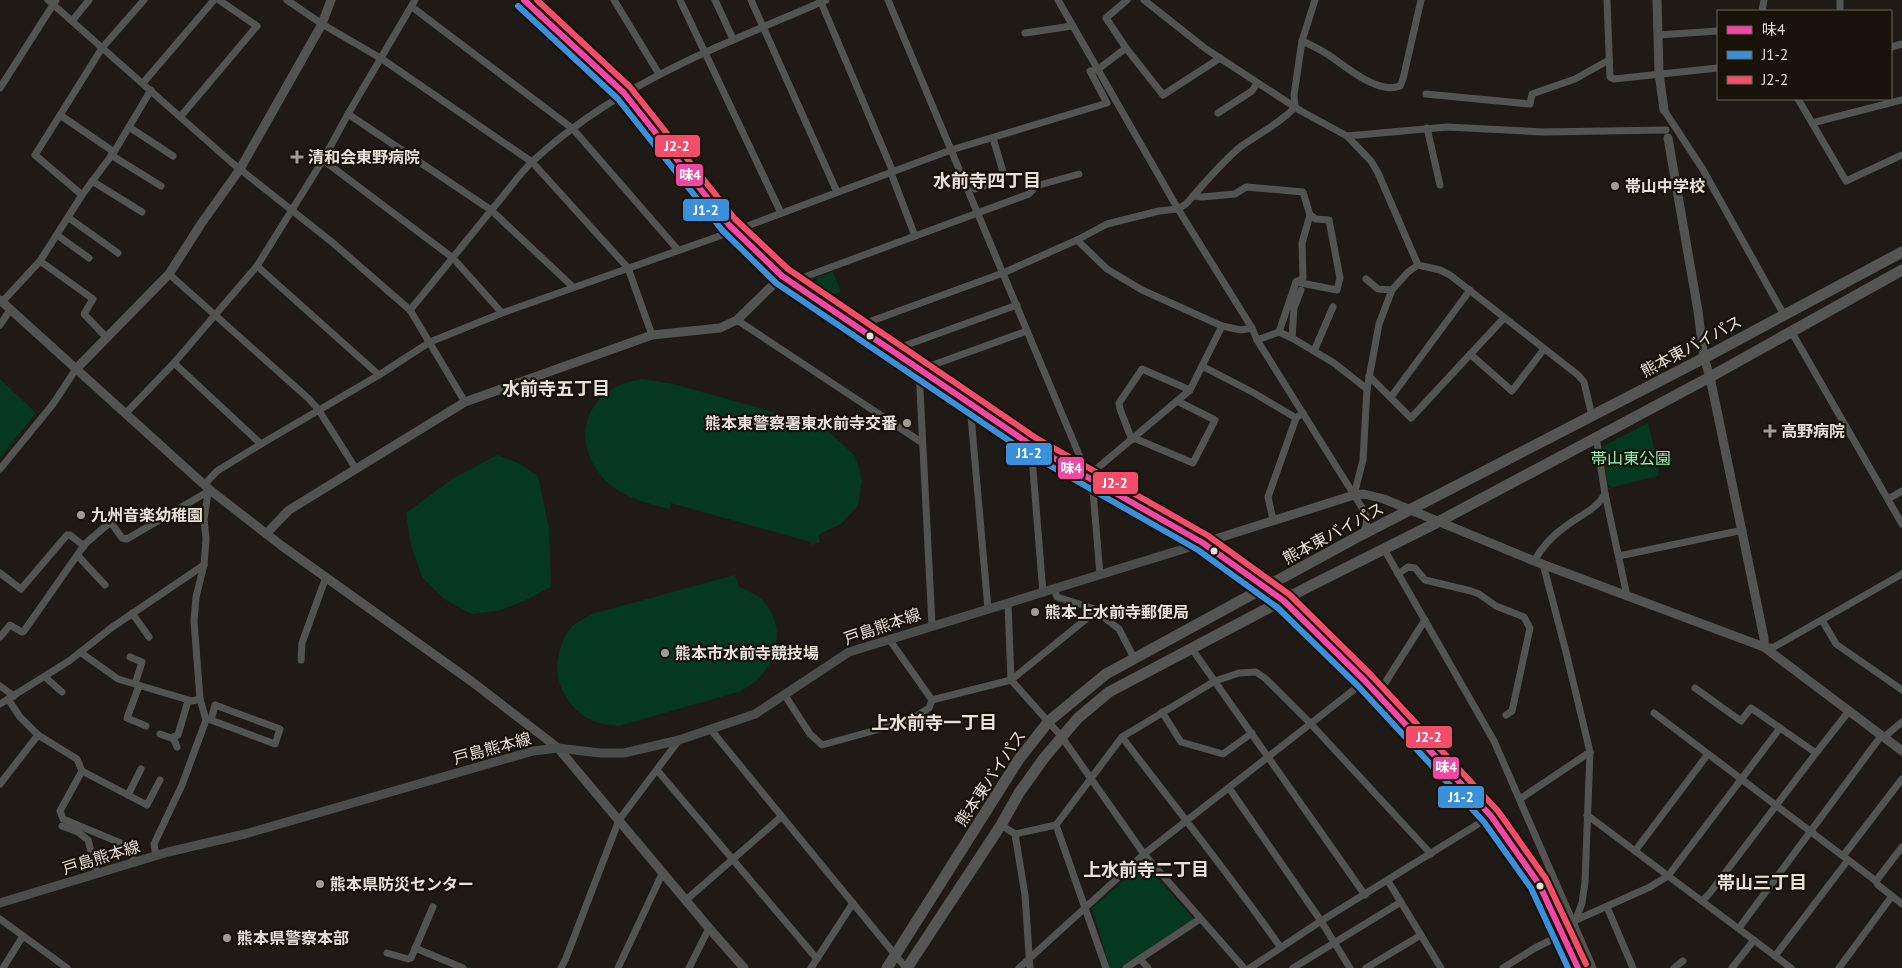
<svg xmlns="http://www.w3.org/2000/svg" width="1902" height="968" font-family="'PT Sans','Noto Sans JP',sans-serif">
<rect width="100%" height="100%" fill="#1f1a15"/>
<g fill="#04391f">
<polygon points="833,272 841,292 828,297 827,292 816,284 817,277"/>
<polygon points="0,379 36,413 0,458"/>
<path d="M641 379 673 384 806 421 829 432 855 456 862 480 858 506 841 524 818 535 820 542 811 545V542L671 503 669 509C650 504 620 496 606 481 577 452 577 408 616 387 623 383 633 381 641 379Z"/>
<polygon points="1648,423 1659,470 1658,476 1613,487 1608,485 1602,447"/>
<polygon points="497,455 518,463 538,476 549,528 551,587 528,599 501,610 472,614 444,599 422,577 411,545 406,513 452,479"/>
<path d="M735 575 739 587C749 591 758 595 765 603 785 627 778 660 757 680 752 684 746 688 741 691L619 726C609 725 599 724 589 719 565 706 551 676 560 650 562 641 568 629 575 624 581 620 587 617 592 614Z"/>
<polygon points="1144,863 1194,919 1119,968 1110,968 1092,908"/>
</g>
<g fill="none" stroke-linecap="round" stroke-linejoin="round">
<g stroke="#535451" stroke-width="7">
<polyline points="48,0 231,162 333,243 410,310 465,402"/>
<polyline points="287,0 322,24 382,59 532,162 628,268 652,335"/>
<polyline points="614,0 659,74"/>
<polyline points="680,0 781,213"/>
<polyline points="715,0 733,39"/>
<polyline points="751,0 837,192"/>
<polyline points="820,0 893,172"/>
<polyline points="888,0 1088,476 1190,390 1222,326"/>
<path d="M1058 0 1178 209 1252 328 1257 340 1361 506C1367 516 1369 522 1363 533"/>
<polyline points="1127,0 1106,18 1126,48 1163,95 1220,58"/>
<polyline points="1144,0 1206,49 1301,111 1347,136 1371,161 1378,173 1418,265"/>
<polyline points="1607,0 1610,77 1614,79 1718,68"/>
<polyline points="412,7 573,129 678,250"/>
<polyline points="1762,11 1764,0"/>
<polyline points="1840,11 1840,0"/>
<polyline points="72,21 89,0"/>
<polyline points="1025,33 1072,26"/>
<polyline points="1658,35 1718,31"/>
<path d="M1302 41C1311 45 1319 49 1327 54 1346 66 1377 95 1400 86L1403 79 1421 0"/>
<polyline points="1891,47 1902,44"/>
<polyline points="143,83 214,0"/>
<polyline points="0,88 56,0"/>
<polyline points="1426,94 1530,104 1532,94 1575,79 1609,60"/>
<polyline points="1798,99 1846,181 1902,155"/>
<polyline points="1664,110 1702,168 1784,315"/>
<polyline points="1218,113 1252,91 1257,83"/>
<polyline points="348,114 491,210 573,287"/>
<polyline points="60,115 114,152"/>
<polyline points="181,116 257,26 219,0"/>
<polyline points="1812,123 1902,100"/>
<polyline points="129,127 173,156"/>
<polyline points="1427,128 1440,185"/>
<polyline points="1347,136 1447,127 1543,132 1666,130"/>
<polyline points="111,155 161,186"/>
<polyline points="323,160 453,258 502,313"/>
<polyline points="891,173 915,236"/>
<polyline points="92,181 142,212"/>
<polyline points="975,189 1002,180 1004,175 993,138"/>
<polyline points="82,195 35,155 102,48 144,0"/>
<polyline points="1193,196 1202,197 1235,194 1246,187 1303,192 1310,215 1302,243 1303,278 1296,282 1279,332 1292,338 1294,308 1301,290"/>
<polyline points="69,218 118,253"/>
<polyline points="57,235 89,258"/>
<polyline points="1077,240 1107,269 1142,290 1222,326 1241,330 1252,328"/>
<polyline points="40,261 93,299 84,314 107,338"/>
<polyline points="1418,265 1440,270 1450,275 1578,375 1584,382 1592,416"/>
<polyline points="257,266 379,375"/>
<polyline points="169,274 309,399 318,409 356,469"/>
<polyline points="1366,279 1378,289 1392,290"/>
<polyline points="1296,282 1337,290 1340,278 1329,220 1316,219 1310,215"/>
<polyline points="793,285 799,279 1029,194 1036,186 1079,174"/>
<polyline points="2,302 40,261 82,195 114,152 151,90"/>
<path d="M410 310C440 274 469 237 499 201 510 188 520 173 533 161 617 83 723 45 826 0"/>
<polyline points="737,320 921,442"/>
<polyline points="0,325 10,310"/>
<path d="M855 327 1003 273 1077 240 1107 224 1159 211 1178 209 1186 204C1203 185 1220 164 1239 148 1257 134 1280 124 1295 107L1294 95 1302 41 1315 0"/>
<polyline points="1791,331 1902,524"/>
<polyline points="1292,338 1334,363 1367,389"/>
<polyline points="1257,340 1279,332"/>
<polyline points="890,351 1017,305"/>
<polyline points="1314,351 1333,307"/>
<polyline points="1470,354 1512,391 1544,349"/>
<polyline points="174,363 261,444"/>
<polyline points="1202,366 1254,393 1296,418"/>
<polyline points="1369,376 1411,418 1504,318"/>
<polyline points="1391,397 1470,290"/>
<polyline points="970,405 988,609"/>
<polyline points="125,414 174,363 257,266 323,160 348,114 415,0"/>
<polyline points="1596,436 1605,494 1627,596"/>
<polyline points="1134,438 1193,463 1215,420 1177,401"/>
<polyline points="1132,440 1120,409 1119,403 1142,369 1190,390"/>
<polyline points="1031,445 1043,593"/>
<polyline points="0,469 53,404 76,369"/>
<polyline points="1092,479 1100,575"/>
<polyline points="204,485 217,471 261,444 379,375 430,342 502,313 742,228 951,150 1107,103 1090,71 1097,70 1126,48"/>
<polyline points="1354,495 1363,460 1367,389 1379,324 1392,290 1408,272 1418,265"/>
<polyline points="1888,499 1902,491"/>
<polyline points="1273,520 1268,497 1296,418 1303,413"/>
<polyline points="1384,549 1494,741 1593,968"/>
<polyline points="78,556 105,585"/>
<polyline points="1619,556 1743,530"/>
<path d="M1534 561C1542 547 1553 535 1566 526 1580 515 1596 510 1605 494"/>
<polyline points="0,573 21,589 67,535 70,535 84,546"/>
<polyline points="1398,574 1408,567 1415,568 1425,580 1471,591 1479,594 1496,606 1524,617 1530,628 1512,711 1506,715"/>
<polyline points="1054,589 1057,597 1092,608 1119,629 1134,658"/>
<polyline points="1008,604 1011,680 1061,736 1144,854 1244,968"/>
<polyline points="132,613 149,637"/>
<polyline points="1822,620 1836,644 1902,690"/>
<polyline points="932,625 919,370 1027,331"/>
<polyline points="0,637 10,625 22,632 24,631 85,544 108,524 112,524 122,538 127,539 209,491"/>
<polyline points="889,639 932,700 1011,680 1096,611"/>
<polyline points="1764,647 1774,647 1902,574"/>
<polyline points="1192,649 1365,895"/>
<polyline points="80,652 118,679 192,701 200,699 194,621 196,597 204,565 206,539 204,519 208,493"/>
<polyline points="130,657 142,662 135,684"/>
<polyline points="301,660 302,643 326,577"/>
<polyline points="45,677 62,692"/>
<polyline points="0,686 14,696"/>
<polyline points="139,686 127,718 146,726"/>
<polyline points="1695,688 1741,721 1751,708 1780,728"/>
<polyline points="784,694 810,734 822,745 909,721 929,708 932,700"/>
<polyline points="1378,694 1425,620"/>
<polyline points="8,699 20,717 38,735 77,759 82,771 60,811 63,819 123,844 130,849 135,863"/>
<polyline points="0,704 69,661 111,628 204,565"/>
<polygon points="215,705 280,729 275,744 211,720"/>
<polyline points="1162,712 1181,742 1223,754 1252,733"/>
<polyline points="1654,713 1876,881 1878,885 1902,904"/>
<polyline points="711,730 906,968"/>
<polyline points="160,734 171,738 178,735 188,701"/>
<polyline points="173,737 177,747"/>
<path d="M1122 737C1175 807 1230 875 1281 948"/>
<polyline points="1883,738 1902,722"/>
<polyline points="657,770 817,959"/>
<polyline points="82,771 147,805 160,780"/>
<polyline points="0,784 38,735"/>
<polyline points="1229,788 1321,921 1350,968"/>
<polyline points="128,795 141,769"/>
<polyline points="1520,799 1590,752"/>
<polyline points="1587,815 1791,968"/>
<polyline points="1001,825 1015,834 1056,825 1122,737 1215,681 1239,673 1256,672 1266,679 1310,723 1431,854"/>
<polyline points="1056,825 1106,968"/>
<polyline points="62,826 78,832 88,840 97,874"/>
<polyline points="1015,834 1025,895 1030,968"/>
<polyline points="1635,851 1708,754"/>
<polyline points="156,856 154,844 182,785 206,720 200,699"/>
<polyline points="1843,856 1902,779"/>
<polyline points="1388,881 1441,968"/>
<polyline points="1876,881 1902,847"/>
<polyline points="686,900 781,817"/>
<polyline points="1702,901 1709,894 1816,753"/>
<polyline points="1607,907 1633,968"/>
<polyline points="0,919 67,968"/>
<polyline points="1576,920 1650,887 1668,876 1780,728 1816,753 1849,711"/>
<polyline points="1739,928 1881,736"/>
<polyline points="415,948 463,968"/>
<polyline points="387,953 408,959 411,958 433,907"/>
<polyline points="1775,956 1848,860"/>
<polyline points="1140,959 1148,968"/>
<polyline points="3,968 23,936"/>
<polyline points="561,968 566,958 619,820 679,740"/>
<polyline points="618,968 663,872"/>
<polyline points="689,968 709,928"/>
<polyline points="811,968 853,903"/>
<polyline points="1019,968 1144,854 1365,681"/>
<polyline points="1126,968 1200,919"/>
<polyline points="1250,968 1321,921 1491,816"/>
<polyline points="1293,968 1401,902"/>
<polyline points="1366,968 1421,935"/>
<polyline points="1503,968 1535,948 1563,934 1574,924 1582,903 1585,882 1590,752 1565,648 1543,564"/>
<polyline points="1674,968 1683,961"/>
<polyline points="1732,968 1754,940"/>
<polyline points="1839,968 1892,896"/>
</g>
<g stroke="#535451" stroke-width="9">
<polyline points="524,0 624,93 729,225 782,276 1031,445 1203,543 1354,495 1364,494 1384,499 1534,561 1764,647 1902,751"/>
<polyline points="1657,0 1659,73 1664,110"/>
<polyline points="1668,138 1698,311 1704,358 1710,377 1764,638 1764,647"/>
<polyline points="0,300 210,490 282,546 471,681 558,748 709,928 744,968"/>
<polyline points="76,369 169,274 201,224 240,169 322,24 331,0"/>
<polyline points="266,534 289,510 465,402 652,335 720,328 737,320 782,276"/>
</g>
<polyline stroke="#4b4d4b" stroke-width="9" points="0,903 168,852 245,834 533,751 558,748 600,753 624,753 679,740 755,714 849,652 1203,543 1284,601 1331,646 1491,816 1518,852 1539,884 1578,968"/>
<g stroke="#555654" stroke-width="11">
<polyline points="887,968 1019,759 1049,721 1106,674 1361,535 1704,358 1902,252"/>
<polyline points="907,968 1001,825 1019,793 1044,758 1078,718 1109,692 1310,586 1438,522 1710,377 1902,270"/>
</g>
<defs>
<polyline id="bus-1" points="524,0 624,93 729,225 782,276 1031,445 1203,543 1284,601 1365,681 1491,816 1539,884 1578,968"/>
<polyline id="bus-2" points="518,6 618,99 722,230 776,283 1026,452 1198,550 1278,608 1359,687 1484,822 1531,888 1568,968"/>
<polyline id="bus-3" points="537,0 630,87 735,219 788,269 1036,438 1207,535 1290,595 1371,675 1498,811 1546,879 1586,964"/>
</defs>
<use href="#bus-1" stroke="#191208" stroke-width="10"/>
<use href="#bus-2" stroke="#191208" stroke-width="10"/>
<use href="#bus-3" stroke="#191208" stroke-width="10"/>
<use href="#bus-1" stroke="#f346a5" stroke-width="6"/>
<use href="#bus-2" stroke="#3a90db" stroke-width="6"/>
<use href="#bus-3" stroke="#f44d6c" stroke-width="6"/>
</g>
<g fill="#a19b95" stroke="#191208" stroke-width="2">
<path d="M294.5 149.5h5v5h5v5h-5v5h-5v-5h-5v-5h5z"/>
<circle cx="1615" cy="186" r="5"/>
<circle cx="907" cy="423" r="5"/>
<path d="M1767.5 423.5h5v5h5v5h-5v5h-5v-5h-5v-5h5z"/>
<circle cx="81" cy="515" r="5"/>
<circle cx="1035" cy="612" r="5"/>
<circle cx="665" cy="653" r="5"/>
<circle cx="320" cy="884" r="5"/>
<circle cx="227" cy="938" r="5"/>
</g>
<g fill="#e7e1da" stroke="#191208" stroke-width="2">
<circle cx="870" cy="336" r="4.5"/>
<circle cx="1214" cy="551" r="4.5"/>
<circle cx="1540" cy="886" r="4.5"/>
</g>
<g text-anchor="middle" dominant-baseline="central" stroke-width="4.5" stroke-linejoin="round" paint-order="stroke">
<g font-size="16" font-weight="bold" fill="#e7e1da" stroke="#191208" text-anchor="start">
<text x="308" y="157">清和会東野病院</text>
<text x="1625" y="186">帯山中学校</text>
<text x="897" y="423" text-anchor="end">熊本東警察署東水前寺交番</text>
<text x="1781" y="431">高野病院</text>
<text x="91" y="515">九州音楽幼稚園</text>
<text x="1045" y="612">熊本上水前寺郵便局</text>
<text x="675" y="653">熊本市水前寺競技場</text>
<text x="330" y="884">熊本県防災センター</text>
<text x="237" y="938">熊本県警察本部</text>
</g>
<g font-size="16" fill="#e7e1da" stroke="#191208">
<text transform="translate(1691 346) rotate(-28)">熊本東バイパス</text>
<text transform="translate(1333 533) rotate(-28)">熊本東バイパス</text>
<text transform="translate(882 626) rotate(-19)">戸島熊本線</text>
<text transform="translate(492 748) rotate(-15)">戸島熊本線</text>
<text transform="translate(990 778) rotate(-56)">熊本東バイパス</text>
<text transform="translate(101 857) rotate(-17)">戸島熊本線</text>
</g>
<g font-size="16" fill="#82f6b2" stroke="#191208">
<text x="1631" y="458">帯山東公園</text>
</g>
<g font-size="18" font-weight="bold" fill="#e7e1da" stroke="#191208">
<text x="987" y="180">水前寺四丁目</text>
<text x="556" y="388">水前寺五丁目</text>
<text x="934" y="722">上水前寺一丁目</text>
<text x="1146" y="869">上水前寺二丁目</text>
<text x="1762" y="882">帯山三丁目</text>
</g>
</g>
<g stroke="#191208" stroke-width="2">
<rect x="654" y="134" width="47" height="24" rx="5" fill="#f44d6c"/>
<rect x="675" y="163" width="29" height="24" rx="5" fill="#f346a5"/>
<rect x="682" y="198" width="48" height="24" rx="5" fill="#3a90db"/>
<rect x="1005" y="442" width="48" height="24" rx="5" fill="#3a90db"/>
<rect x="1057" y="456" width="28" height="24" rx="5" fill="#f346a5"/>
<rect x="1092" y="471" width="47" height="24" rx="5" fill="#f44d6c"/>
<rect x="1405" y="725" width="48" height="24" rx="5" fill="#f44d6c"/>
<rect x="1432" y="756" width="28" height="24" rx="5" fill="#f346a5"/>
<rect x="1437" y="785" width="48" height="24" rx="5" fill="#3a90db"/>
</g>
<g font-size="14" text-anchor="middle" font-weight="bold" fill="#fff">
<text x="677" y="151">J2-2</text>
<text x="690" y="180">味4</text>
<text x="706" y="215">J1-2</text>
<text x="1029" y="458">J1-2</text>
<text x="1071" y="473">味4</text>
<text x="1115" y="488">J2-2</text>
<text x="1429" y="742">J2-2</text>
<text x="1446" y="772">味4</text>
<text x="1461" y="802">J1-2</text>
</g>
<rect x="1717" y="10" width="175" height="90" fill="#191208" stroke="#6b655c"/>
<rect x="1727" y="26" width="25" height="8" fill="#f346a5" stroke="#6b655c"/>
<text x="1762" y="35" font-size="15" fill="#e7e1da">味4</text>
<rect x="1727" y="51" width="25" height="8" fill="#3a90db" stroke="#6b655c"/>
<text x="1762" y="60" font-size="15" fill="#e7e1da">J1-2</text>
<rect x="1727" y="76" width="25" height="8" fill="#f44d6c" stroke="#6b655c"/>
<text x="1762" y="85" font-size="15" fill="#e7e1da">J2-2</text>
</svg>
